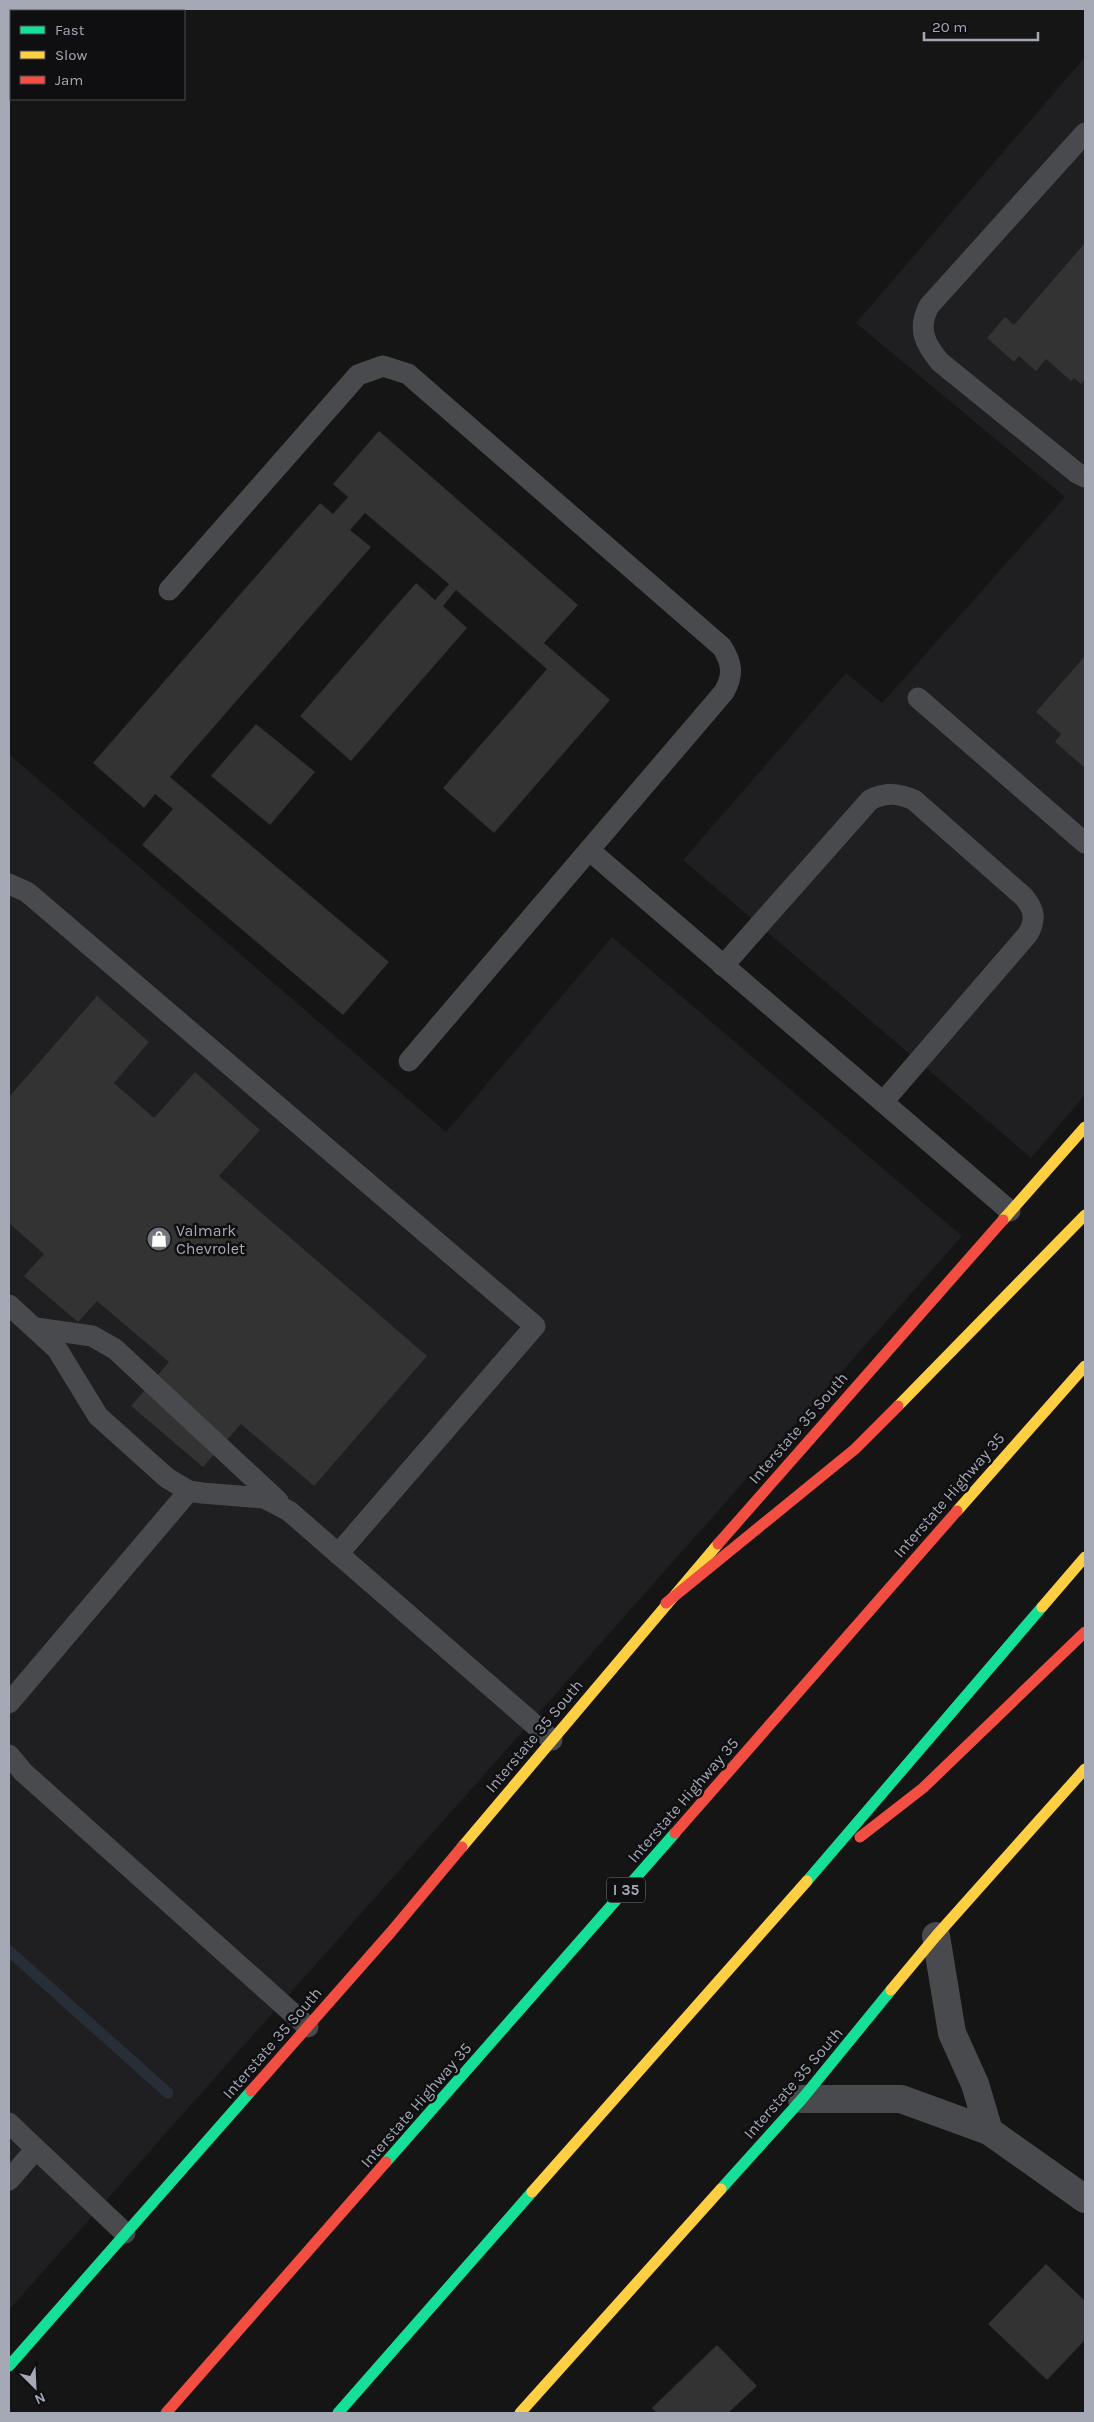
<svg xmlns="http://www.w3.org/2000/svg" width="1094" height="2422" font-family="Karla,sans-serif">
<rect width="100%" height="100%" fill="#151515"/>
<g fill="#1f1f21">
<polygon points="1085,57 1085,1095 1031,1158 683,860 846,673 882,703 1065,497 856,323"/>
<polygon points="9,754 446,1132 612,937 962,1236 9,2310"/>
</g>
<g fill="none" stroke-linecap="round" stroke-linejoin="round">
<polyline stroke="#282e37" stroke-width="11" points="9,1951 168,2093"/>
</g>
<g fill="#333334">
<polygon points="1085,243 1085,379 1081,384 1074,378 1071,381 1046,359 1036,371 1019,356 1014,362 987,338 1005,317 1014,325"/>
<polygon points="379,431 578,605 544,643 610,700 494,833 443,788 547,669 456,590 443,606 467,628 351,761 300,716 416,583 435,600 449,584 365,513 350,530 371,547 170,777 389,962 343,1015 142,845 173,809 155,794 144,808 93,763 320,503 333,514 348,497 333,484"/>
<polygon points="1085,656 1085,768 1055,742 1061,734 1036,712"/>
<polygon points="256,724 315,772 270,825 211,776"/>
<polygon points="97,996 149,1042 114,1083 154,1118 195,1072 260,1130 219,1176 427,1356 314,1486 241,1424 203,1467 131,1406 169,1362 97,1301 78,1322 24,1276 44,1254 9,1223 9,1097"/>
<polygon points="1046,2264 1085,2301 1085,2340 1047,2380 988,2324"/>
<polygon points="717,2345 757,2386 728,2413 657,2413 652,2408"/>
</g>
<g fill="none" stroke-linecap="round" stroke-linejoin="round">
<g stroke="#494a4e" stroke-width="21">
<path d="M1085 133 929 306C917 329 925 344 940 362L1077 473 1085 477"/>
<path d="M169 590 358 375 383 366 408 374 722 647C732 663 734 675 724 692L409 1061"/>
<polyline points="918,698 1085,843"/>
<polyline points="589,850 1010,1211"/>
<polyline points="9,884 27,892 535,1326 338,1554"/>
<path d="M723 966 870 800C886 792 898 793 914 800L1024 897C1035 910 1036 920 1028 934L883 1102"/>
<polyline points="9,1305 57,1349 98,1416 167,1478 189,1491 202,1493 264,1498 289,1511 552,1740"/>
<polyline points="36,1328 92,1336 115,1349 278,1501"/>
<polyline points="9,1703 189,1491"/>
<polyline points="9,1755 23,1772 308,2027"/>
<polyline points="9,2123 36,2149"/>
<polyline points="9,2180 36,2149 125,2233"/>
</g>
<g stroke="#494a4e" stroke-width="28">
<polyline points="936,1936 952,2033 975,2084 989,2131"/>
<polyline points="802,2099 901,2099 989,2131 1085,2199"/>
</g>
<g stroke="#16e098" stroke-width="11">
<polyline points="807,1881 1042,1607"/>
<polyline points="386,2162 675,1833"/>
<polyline points="721,2189 802,2099 891,1990"/>
<polyline points="9,2366 251,2091"/>
<polyline points="338,2413 532,2192"/>
</g>
<g stroke="#ffcf43" stroke-width="11">
<polyline points="1003,1220 1085,1127"/>
<polyline points="898,1406 1085,1215"/>
<polyline points="957,1511 1085,1366"/>
<polyline points="1042,1607 1085,1557"/>
<polyline points="462,1847 718,1544"/>
<polyline points="891,1990 936,1936 1085,1769"/>
<polyline points="532,2192 807,1881"/>
<polyline points="520,2413 721,2189"/>
</g>
<g stroke="#f24e42" stroke-width="11">
<polyline points="718,1544 1003,1220"/>
<polyline points="666,1603 855,1449 898,1406"/>
<polyline points="675,1833 957,1511"/>
<polyline points="860,1837 923,1788 1085,1632"/>
<polyline points="251,2091 391,1932 462,1847"/>
<polyline points="166,2413 386,2162"/>
</g>
</g>
<defs>
<symbol id="shop-disc" viewBox="-11 -11 22 22"><circle r="9.5" fill="#73757e" stroke="#0f0f11"/><path d="M-5-2.5h2.3a2.7 3.5 0 0 1 5.4 0H5L5.5 6h-11ZM-1.5-2.5h3a1.5 2.3 0 0 0-3 0Z" fill="#fff"/></symbol>
</defs>
<g fill-rule="evenodd">
<use href="#shop-disc" x="145" y="1225" width="28" height="28"/>
</g>
<g text-anchor="middle" dominant-baseline="central" stroke-width="5" stroke-linejoin="round" paint-order="stroke">
<rect fill="#0f0f11" stroke="#787b84" stroke-width="1" x="607" y="1877.5" width="38" height="25" rx="4"/>
<g font-size="15" font-weight="bold" fill="#a5a9b6">
<text x="626" y="1890">I 35</text>
</g>
<g font-size="16" fill="#a5a9b6" stroke="#0f0f11" text-anchor="start">
<text x="176" y="1230">Valmark<tspan x="176" dy="18">Chevrolet</tspan></text>
</g>
<g font-size="16" fill="#a5a9b6" stroke="#0f0f11">
<text transform="translate(798 1428) rotate(-49)">Interstate 35 South</text>
<text transform="translate(949 1495) rotate(-49)">Interstate Highway 35</text>
<text transform="translate(534 1736) rotate(-50)">Interstate 35 South</text>
<text transform="translate(683 1800) rotate(-49)">Interstate Highway 35</text>
<text transform="translate(272 2043) rotate(-49)">Interstate 35 South</text>
<text transform="translate(793 2083) rotate(-49)">Interstate 35 South</text>
<text transform="translate(416 2105) rotate(-49)">Interstate Highway 35</text>
</g>
</g>
<rect width="1094" height="2422" fill="none" stroke="#a5a9b6" stroke-width="20"/>
<rect x="10" y="10" width="175" height="90" fill="#0f0f11" stroke="#4b4d53"/>
<rect x="20" y="26" width="25" height="8" fill="#16e098" stroke="#4b4d53"/>
<text x="55" y="35" font-size="15" fill="#a5a9b6">Fast</text>
<rect x="20" y="51" width="25" height="8" fill="#ffcf43" stroke="#4b4d53"/>
<text x="55" y="60" font-size="15" fill="#a5a9b6">Slow</text>
<rect x="20" y="76" width="25" height="8" fill="#f24e42" stroke="#4b4d53"/>
<text x="55" y="85" font-size="15" fill="#a5a9b6">Jam</text>
<g transform="translate(35 2387) rotate(156)" stroke="#0f0f11" stroke-width="4" paint-order="stroke">
<path d="M0-4L9 19L0 12L-9 19Z" fill="#a5a9b6"/>
<text y="-8" font-size="14" font-weight="bold" text-anchor="middle" fill="#a5a9b6">N</text>
</g>
<path d="M924 32v8h114v-8" fill="none" stroke="#a5a9b6" stroke-width="2.5"/>
<text x="932" y="32" font-size="15" fill="#a5a9b6" stroke="#0f0f11" stroke-width="4" paint-order="stroke">20 m</text>
</svg>
